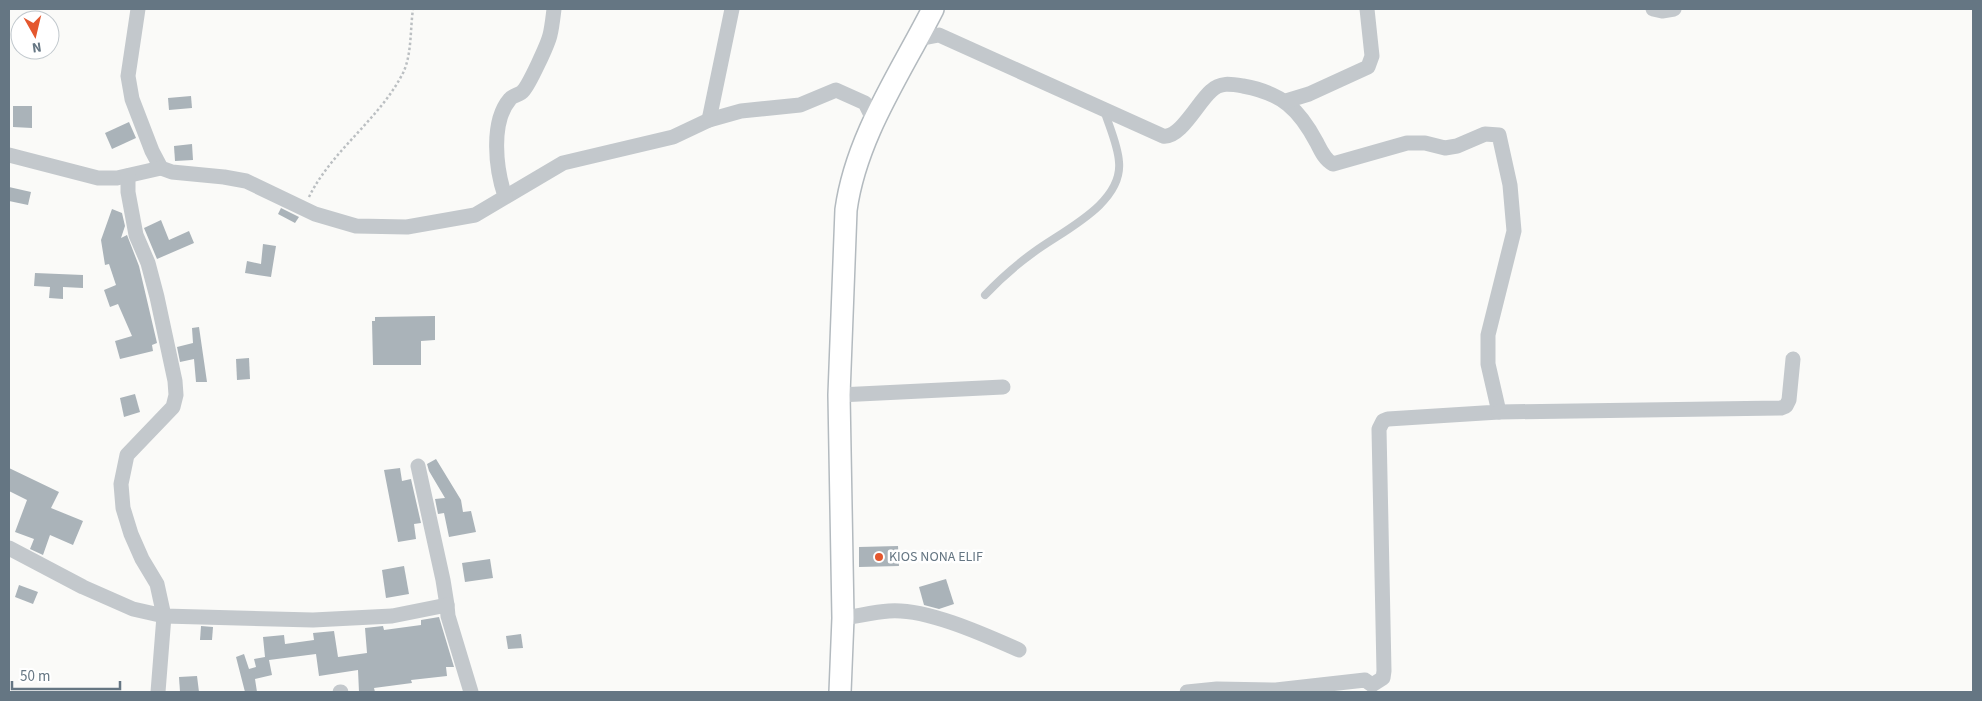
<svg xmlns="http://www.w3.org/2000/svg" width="1982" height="701" font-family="'Source Sans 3',sans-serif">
<rect width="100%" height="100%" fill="#fafaf8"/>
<g fill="#aab3b9">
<polygon points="191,96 192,108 169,110 168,98"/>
<polygon points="13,106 32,106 32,128 13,127"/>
<polygon points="129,122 136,138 112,149 105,133"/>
<polygon points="192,144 193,160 175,161 174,146"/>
<polygon points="9,187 31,192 28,205 9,201"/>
<polygon points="281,208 299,217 295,223 278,214"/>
<polygon points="112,209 122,213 125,226 121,238 127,235 139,266 157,343 152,345 153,351 120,359 115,341 132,336 118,304 110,307 104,290 116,285 109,264 105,265 101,240"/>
<polygon points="161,220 169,240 189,231 194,243 157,259 144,228"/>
<polygon points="263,244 276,246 271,277 245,273 247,261 261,264"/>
<polygon points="35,273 83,275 83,288 63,287 63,299 49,298 50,287 34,286"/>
<polygon points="435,316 435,340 421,341 421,365 373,365 372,321 375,321 375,317"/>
<polygon points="199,327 207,382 196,382 194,359 180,362 177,347 193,343 192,328"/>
<polygon points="249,358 250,379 237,380 236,359"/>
<polygon points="135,394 140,412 124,417 120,398"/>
<polygon points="436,459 461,500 463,512 471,511 476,532 449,537 444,513 438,514 435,499 445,498 429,471 427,464"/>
<polygon points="9,468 59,492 51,508 83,521 73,545 50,535 43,555 30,549 34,539 15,532 27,500 9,491"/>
<polygon points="400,468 402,481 411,479 421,523 414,524 416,539 398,542 384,470"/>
<polygon points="898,546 899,566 859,567 859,547"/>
<polygon points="490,559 493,578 465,582 462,563"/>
<polygon points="404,566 409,594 386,598 382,570"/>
<polygon points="946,579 954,604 939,609 924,605 919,587"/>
<polygon points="19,585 38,592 33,604 15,597"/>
<polygon points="439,617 454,667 446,667 447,676 411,680 412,683 374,688 375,692 359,692 358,670 319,676 316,654 269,660 272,675 255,679 257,692 245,692 236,657 244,654 249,669 256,667 254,659 265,657 263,637 284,635 285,644 314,640 313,633 334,631 338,657 367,653 365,628 383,626 384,630 421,625 421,620"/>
<polygon points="201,626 213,627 212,640 200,640"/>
<polygon points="521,634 523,648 508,649 506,636"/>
<polygon points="197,676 199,692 180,692 179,677"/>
</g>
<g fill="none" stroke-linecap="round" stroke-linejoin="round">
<defs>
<path id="secondary" d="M840 692 843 618 839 395 846 210C856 137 900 74 933 9"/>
</defs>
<use href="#secondary" stroke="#b3babf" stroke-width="24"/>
<path stroke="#bbbfc2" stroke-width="2.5" stroke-dasharray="2.5 2.5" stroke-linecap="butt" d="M309 197C332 150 379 120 403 73 412 54 410 30 413 9"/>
<path stroke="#c3c8cc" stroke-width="8" d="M985 295C1000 279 1016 265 1034 252 1062 231 1123 204 1119 162 1118 145 1109 126 1104 110"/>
<g stroke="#c3c8cc" stroke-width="15">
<polyline points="138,9 128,76 132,99 152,151 161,168 172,172 224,177 246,181 315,214 356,226 407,227 475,215 563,163 673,137 709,120 741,111 800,105 836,90 865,103 874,121"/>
<polyline points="1653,9 1662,11 1674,9"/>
<path d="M918 39 939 35 1163 136C1180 139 1198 102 1211 91 1220 82 1231 84 1243 86 1282 93 1299 109 1317 143 1321 151 1325 160 1333 164L1407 143H1425L1445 148 1457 146 1485 134 1499 135 1510 185 1514 231 1488 335V364L1499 412 1388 419 1383 421 1379 429 1384 671 1383 678 1372 685 1365 680 1276 690 1217 689 1187 692"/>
<polyline points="1286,101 1309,94 1368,67 1372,56 1367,9"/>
<polyline points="709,120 732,9"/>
<polyline points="9,155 98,178 117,178 161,168"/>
<polyline points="128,176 128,192 136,235 148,263 157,297 175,381 176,395 173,407 127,455 121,484 123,508 131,534 142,559 157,584 164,616 158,692"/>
<path d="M505 196C496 170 490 122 510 99 513 95 520 95 523 91 529 85 548 44 550 35 552 27 553 17 554 9"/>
<polyline points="839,395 1003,387"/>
<polyline points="1499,412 1781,408 1786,406 1789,400 1793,359"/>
<polyline points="418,466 443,580 447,605"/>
<polyline points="9,548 83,587 133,609 164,616 313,620 392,616 447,605 448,616 471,692"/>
<path d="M843 618C858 616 874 612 889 611 926 608 985 635 1019 650"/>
<polyline points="340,692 341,692"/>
</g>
<use href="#secondary" stroke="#fff" stroke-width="21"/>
</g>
<circle fill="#e4572e" stroke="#fff" stroke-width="2" cx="879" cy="557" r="5"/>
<g text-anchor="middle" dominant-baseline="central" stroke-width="5" stroke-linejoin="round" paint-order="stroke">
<g font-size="14" fill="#657683" stroke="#fff" text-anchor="start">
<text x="889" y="557">KIOS NONA ELIF</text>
</g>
</g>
<rect width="1982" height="701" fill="none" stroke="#657683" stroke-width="20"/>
<g transform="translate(35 35) rotate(172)"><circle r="24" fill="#ffffff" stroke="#c1c8cd"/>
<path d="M0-4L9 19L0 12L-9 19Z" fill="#e4572e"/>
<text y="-8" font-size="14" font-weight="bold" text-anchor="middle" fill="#657683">N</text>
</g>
<path d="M12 681v8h108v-8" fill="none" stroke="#657683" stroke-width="2.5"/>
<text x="20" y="681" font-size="15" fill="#657683" stroke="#ffffff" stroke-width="4" paint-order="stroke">50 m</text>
</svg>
